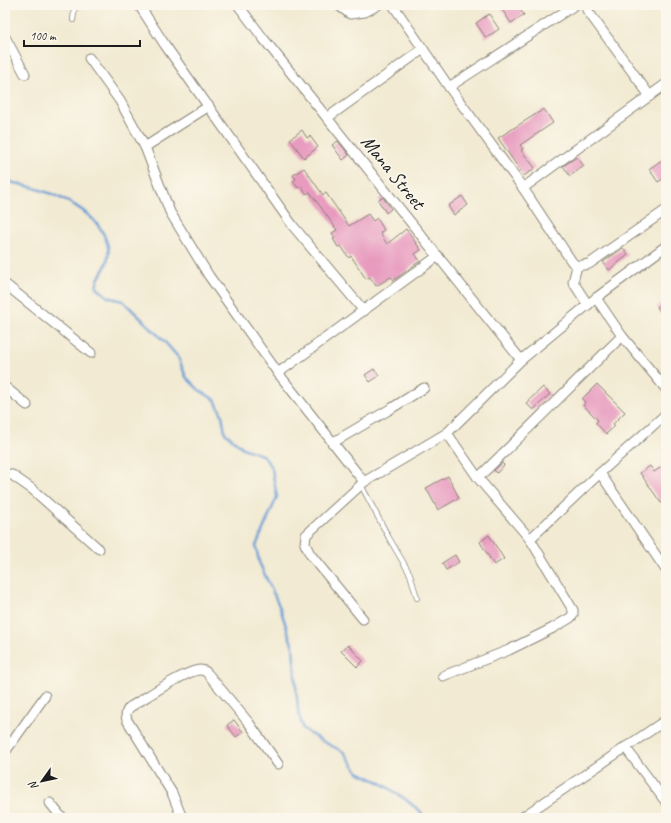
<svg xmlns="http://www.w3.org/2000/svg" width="671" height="823" font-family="Caveat,sans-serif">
<rect width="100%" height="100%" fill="#fbf7ec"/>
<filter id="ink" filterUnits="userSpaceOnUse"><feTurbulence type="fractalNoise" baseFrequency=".025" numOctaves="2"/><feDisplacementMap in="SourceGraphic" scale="8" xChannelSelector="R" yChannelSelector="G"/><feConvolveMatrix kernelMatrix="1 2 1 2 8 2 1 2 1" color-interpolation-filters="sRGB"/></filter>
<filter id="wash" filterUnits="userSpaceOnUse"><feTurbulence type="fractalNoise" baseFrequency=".012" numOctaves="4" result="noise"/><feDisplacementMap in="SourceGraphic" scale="16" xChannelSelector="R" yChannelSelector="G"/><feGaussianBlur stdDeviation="0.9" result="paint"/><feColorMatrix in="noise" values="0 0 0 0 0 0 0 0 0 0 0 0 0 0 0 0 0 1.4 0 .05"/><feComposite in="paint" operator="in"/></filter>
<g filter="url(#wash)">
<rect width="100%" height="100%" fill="#f2ead2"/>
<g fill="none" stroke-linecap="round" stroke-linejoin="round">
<path stroke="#6b9dd5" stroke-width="2.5" d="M5 181C38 187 89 203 104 235 105 239 108 243 108 247 109 251 108 260 106 265 102 274 98 275 96 287L108 297 123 301 164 341 178 357 186 377 199 390 215 400 222 415 225 433 243 448 264 456 272 469 277 497 256 546 259 562 280 608 293 647 298 711 303 729 320 740 344 752 358 772 381 783 405 799 421 812 424 818"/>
</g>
<g id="blocks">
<g fill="#e89bbf">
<polygon points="499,5 517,5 524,15 511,23"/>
<polygon points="489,14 499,29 486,38 476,23"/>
<polygon points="544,109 553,123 520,145 523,149 521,150 535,168 524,176 498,138"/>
<polygon points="302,130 307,138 310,136 318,147 304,158 290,139"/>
<polygon points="338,141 349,155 343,160 332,145"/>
<polygon points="577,157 584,166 570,176 563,166"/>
<polygon points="666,157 666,177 658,182 649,169"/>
<polygon points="304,168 323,195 326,193 349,226 368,214 373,221 377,218 384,230 380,233 387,244 406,229 421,250 415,254 420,261 394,280 391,277 376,286 370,277 366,279 351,256 349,258 341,246 338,247 333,239 335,238 332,233 337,230 310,192 306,194 301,186 298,188 293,181 296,179 293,175"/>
<polygon points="462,196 468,205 454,215 448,206"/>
<polygon points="383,197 391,209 386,213 378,200"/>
<polygon points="623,248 628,255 609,270 603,262"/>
<polygon points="666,300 666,320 657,307"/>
<polygon points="374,369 379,376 370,382 365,375"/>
<polygon points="597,384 625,412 613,424 615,426 606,434 596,423 598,420 583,405 585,402 582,399"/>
<polygon points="543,387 550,394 533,410 526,403"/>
<polygon points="502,463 504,465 497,473 494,470"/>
<polygon points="666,464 666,500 661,503 640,473 650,466 654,472"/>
<polygon points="448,476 459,498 438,510 426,488"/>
<polygon points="489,535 504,559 494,565 480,542"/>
<polygon points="455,555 459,562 446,570 442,563"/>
<polygon points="348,645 363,661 357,667 341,651"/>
<polygon points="234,720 243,732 236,737 227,725"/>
</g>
</g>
</g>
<g filter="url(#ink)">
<use href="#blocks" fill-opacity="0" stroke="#878377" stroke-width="1"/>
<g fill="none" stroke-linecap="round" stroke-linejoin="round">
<defs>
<g id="lane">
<polyline points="73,20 75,5"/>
<polyline points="361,485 389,538 410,574 417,598"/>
</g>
<g id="street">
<polyline points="139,5 165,45 293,226 364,311"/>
<polyline points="238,5 263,38 521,360"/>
<polyline points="338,5 350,14 365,12 378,5"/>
<polyline points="393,5 449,87 523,188 572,262 577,266 589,264 666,210"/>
<polyline points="587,10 650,96"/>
<polyline points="5,37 25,74"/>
<polyline points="89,58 120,101 145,147 170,212 209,276 278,373 364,482"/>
<polyline points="449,87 575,5"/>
<polyline points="327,118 423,49"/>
<polyline points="145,147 209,106"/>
<polyline points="523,188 666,84"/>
<polyline points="577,266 573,282 588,305"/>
<polyline points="5,284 91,353"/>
<polyline points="596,298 622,336 666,389"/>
<polyline points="278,373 438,256"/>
<polyline points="5,387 27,405"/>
<polyline points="332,443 392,408 424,388"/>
<polyline points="5,473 12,475 32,489 99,549"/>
<polyline points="600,473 666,570"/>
<polyline points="478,478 622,336"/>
<polyline points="530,539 600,473 666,414"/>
<polyline points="363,619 310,554 305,544 306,535 364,482 447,433 521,360 596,298 666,246"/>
<polyline points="443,676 509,650 553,628 570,618 573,615 573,610 530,539 478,478 447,433"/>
<polyline points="625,747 666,802"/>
<polyline points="5,752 45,696"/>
<polyline points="50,803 62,818"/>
<polyline points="524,816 666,720"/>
<path d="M182 818 172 793 127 720C125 714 126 711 130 707 144 699 186 670 200 670 204 670 206 671 208 674L249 723 278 764"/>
</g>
</defs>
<use href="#lane" stroke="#878377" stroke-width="6"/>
<use href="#street" stroke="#878377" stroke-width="11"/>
<use href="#lane" stroke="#fff" stroke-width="4.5"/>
<use href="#street" stroke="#fff" stroke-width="9"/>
</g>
</g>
<g text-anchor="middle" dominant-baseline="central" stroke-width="3.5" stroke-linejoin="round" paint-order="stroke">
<g font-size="20" fill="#1c1c1c" stroke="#fbf7ec">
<text transform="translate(393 172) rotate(51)">Mana Street</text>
</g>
</g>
<rect width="671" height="823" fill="none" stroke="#fbf7ec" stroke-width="20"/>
<g transform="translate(42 781) rotate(237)" stroke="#fbf7ec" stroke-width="3" paint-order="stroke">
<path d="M0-3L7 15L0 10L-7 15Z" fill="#1c1c1c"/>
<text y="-6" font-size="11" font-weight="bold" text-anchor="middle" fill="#1c1c1c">N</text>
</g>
<path d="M24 40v6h116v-6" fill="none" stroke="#1c1c1c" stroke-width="2"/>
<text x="30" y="40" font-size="12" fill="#1c1c1c" stroke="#fbf7ec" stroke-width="3" paint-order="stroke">100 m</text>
</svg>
